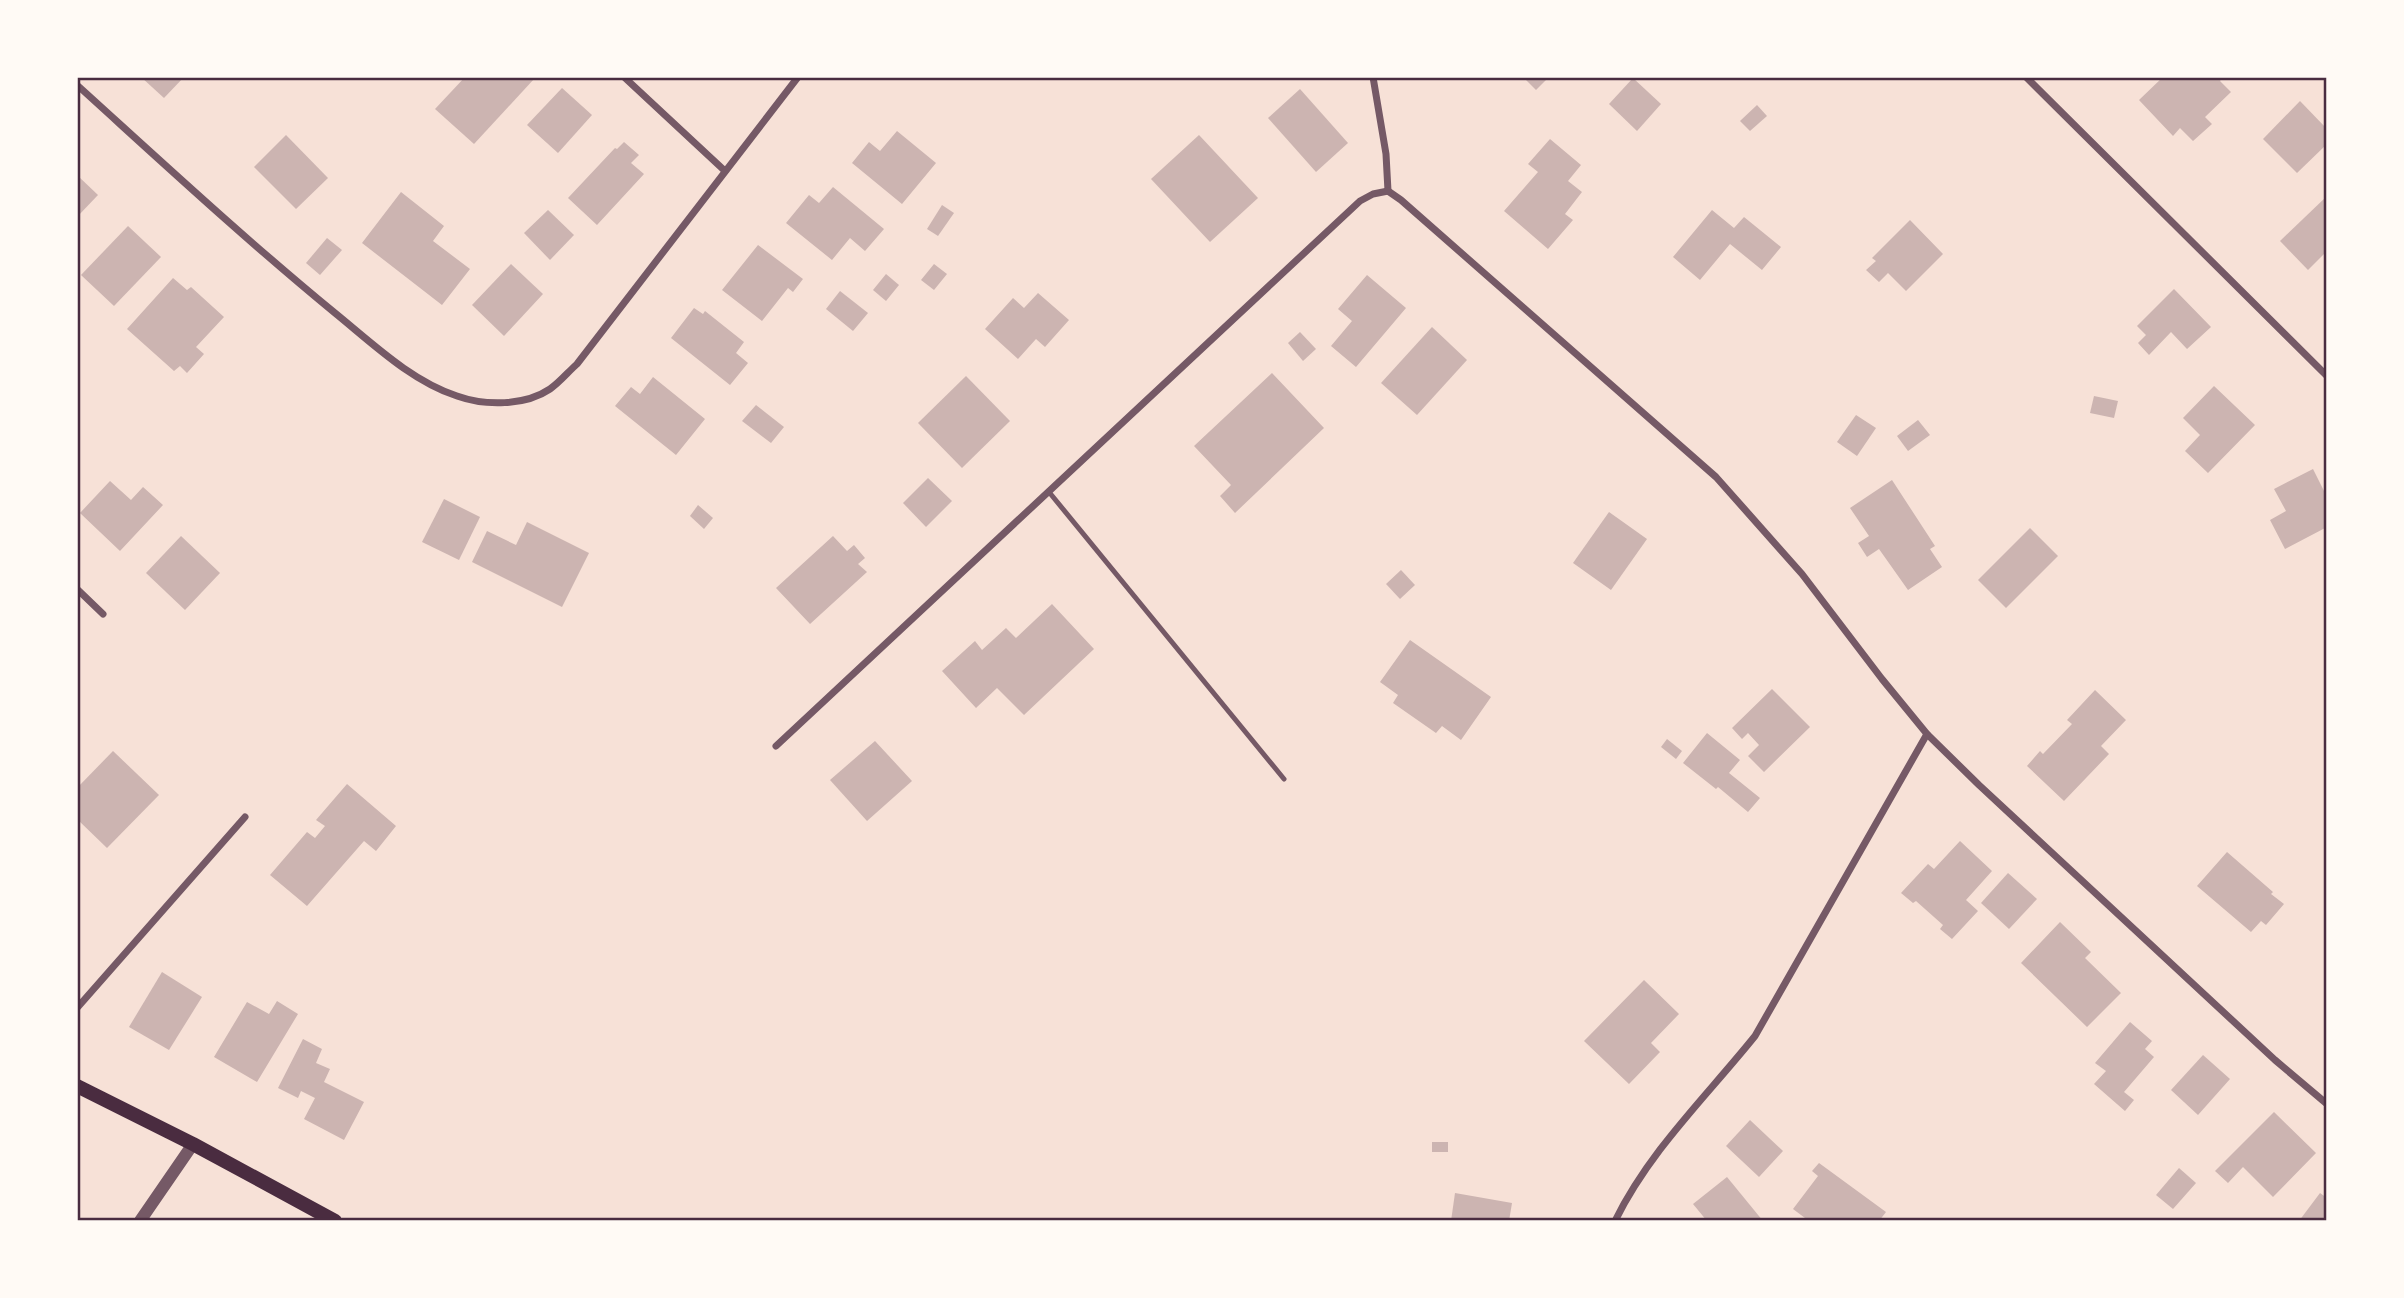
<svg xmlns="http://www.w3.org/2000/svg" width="2404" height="1298" font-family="Lato,sans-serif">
<rect width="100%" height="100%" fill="#f7e1d7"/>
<g fill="#ccb4b1">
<polygon points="141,77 184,77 164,98"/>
<polygon points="465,77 532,77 534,79 474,144 435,109"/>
<polygon points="1523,77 1549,77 1536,90"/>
<polygon points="2163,77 2223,77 2220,81 2231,92 2205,117 2212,124 2193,141 2180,128 2173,136 2139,100"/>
<polygon points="1633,78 1661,104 1637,131 1609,104"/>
<polygon points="562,88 592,115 558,153 527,125"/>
<polygon points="1300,89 1348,143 1316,172 1268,118"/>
<polygon points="2300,101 2327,129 2327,144 2297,173 2263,139"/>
<polygon points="1757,105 1767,116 1750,131 1740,121"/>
<polygon points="897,131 936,163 902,204 852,163 869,142 880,151"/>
<polygon points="286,135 328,178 296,209 254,167"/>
<polygon points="1199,135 1258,198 1210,242 1151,179"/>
<polygon points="1550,139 1581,165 1568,181 1582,192 1565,214 1573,220 1548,249 1504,211 1538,172 1528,164"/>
<polygon points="624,142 639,155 631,163 644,174 597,225 568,198 615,148 617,149"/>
<polygon points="77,175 98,195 77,217"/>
<polygon points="833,187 884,229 865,251 850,238 832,260 786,223 809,195 819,203"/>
<polygon points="401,192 444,226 433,241 470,269 442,305 362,243"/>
<polygon points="2327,196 2327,251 2308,270 2280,241"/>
<polygon points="942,205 954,213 938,236 927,229"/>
<polygon points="548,210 574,235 550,260 524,233"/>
<polygon points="1712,210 1734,228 1744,217 1781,247 1762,270 1730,244 1700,280 1673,257"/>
<polygon points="1910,220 1943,254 1906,291 1888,273 1879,282 1866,270 1876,261 1872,258"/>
<polygon points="128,226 161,257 114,306 81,275"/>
<polygon points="327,238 342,250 320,275 306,263"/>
<polygon points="758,245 803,279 793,292 788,288 762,321 722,290"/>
<polygon points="511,264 543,294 504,336 472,305"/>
<polygon points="934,264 947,274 934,290 921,280"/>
<polygon points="886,274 899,285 886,301 873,290"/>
<polygon points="1367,275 1406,308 1356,367 1331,346 1352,321 1338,309"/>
<polygon points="173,278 187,290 191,287 224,317 196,347 204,354 187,373 180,366 174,371 127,329"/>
<polygon points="2174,289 2211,327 2187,349 2171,332 2149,355 2138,343 2146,335 2137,326"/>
<polygon points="840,291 868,313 853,331 826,309"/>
<polygon points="1038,293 1069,320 1045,347 1036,339 1018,359 985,329 1013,298 1024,308"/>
<polygon points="694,308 703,314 705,311 744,342 736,353 748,363 730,385 671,338"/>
<polygon points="1432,327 1467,360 1417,415 1381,383"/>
<polygon points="1300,332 1316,349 1303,361 1288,343"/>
<polygon points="1272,373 1324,428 1235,513 1220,496 1231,485 1194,446"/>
<polygon points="966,376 1010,421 962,468 918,423"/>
<polygon points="653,377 705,419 676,455 615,406 631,387 640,394"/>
<polygon points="2214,386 2255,425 2208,473 2185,451 2200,435 2183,418"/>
<polygon points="2094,396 2118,401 2114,418 2090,413"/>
<polygon points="756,405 784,427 771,443 742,421"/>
<polygon points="1856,415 1876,428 1857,456 1837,442"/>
<polygon points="1918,420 1930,435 1908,451 1897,436"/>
<polygon points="2313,469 2327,497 2327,527 2285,549 2270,520 2286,511 2274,489"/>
<polygon points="928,478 952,501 926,527 903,503"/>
<polygon points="1892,480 1935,546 1930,549 1942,567 1908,590 1879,549 1867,557 1858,543 1869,536 1850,508"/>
<polygon points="110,481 131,500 143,487 163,505 120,551 80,513"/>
<polygon points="444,499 480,517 459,560 422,542"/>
<polygon points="698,505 713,518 704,529 690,516"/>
<polygon points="1609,512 1647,539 1611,590 1573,563"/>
<polygon points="527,522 589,553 562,607 472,562 487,531 516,545"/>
<polygon points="2030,528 2058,556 2006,608 1978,580"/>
<polygon points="181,536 220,573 185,610 146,573"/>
<polygon points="833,536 847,551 854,545 865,558 858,564 867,572 810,624 776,588"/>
<polygon points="1401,570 1415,585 1400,599 1386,584"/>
<polygon points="1052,604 1094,649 1024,715 997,688 976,708 942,671 975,641 982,650 1006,628 1016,638"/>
<polygon points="1410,640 1491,697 1461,740 1442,726 1436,733 1393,703 1398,695 1380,682"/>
<polygon points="1772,689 1810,727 1764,772 1748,756 1759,745 1748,733 1742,739 1732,728"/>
<polygon points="2095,690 2126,720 2101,746 2109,754 2064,801 2027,766 2040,751 2043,754 2072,724 2067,720"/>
<polygon points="1707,733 1740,760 1729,773 1760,798 1748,812 1718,787 1716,789 1683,763"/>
<polygon points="1667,739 1682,751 1676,759 1661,747"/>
<polygon points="875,741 912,781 867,821 830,780"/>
<polygon points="113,751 159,795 107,848 77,819 77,788"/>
<polygon points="347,784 396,826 376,851 364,841 307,906 270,875 307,832 315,838 325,826 316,820"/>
<polygon points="1960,841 1992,871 1966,900 1978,911 1952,939 1940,929 1943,925 1916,901 1913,903 1901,893 1928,864 1934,869"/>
<polygon points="2227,852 2273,892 2271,894 2284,904 2266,925 2261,921 2251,932 2197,886"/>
<polygon points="2008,873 2037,899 2009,929 1981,903"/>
<polygon points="2060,922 2091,952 2085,958 2121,993 2087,1027 2021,963"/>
<polygon points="162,972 202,997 169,1050 129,1027"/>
<polygon points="1644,980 1679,1014 1651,1043 1660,1052 1629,1084 1584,1041"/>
<polygon points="277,1001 298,1014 257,1082 214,1057 247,1002 269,1014"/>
<polygon points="2130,1022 2152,1041 2145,1049 2154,1057 2124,1092 2134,1100 2125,1111 2094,1084 2106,1071 2095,1063"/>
<polygon points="303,1039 322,1049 316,1063 330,1069 324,1082 364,1102 344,1140 304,1119 315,1098 301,1091 298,1098 278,1088"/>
<polygon points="2203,1055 2230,1079 2198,1115 2171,1090"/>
<polygon points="2274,1112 2316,1153 2273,1197 2243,1167 2228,1183 2215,1171"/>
<polygon points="1750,1120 1783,1151 1759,1177 1726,1146"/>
<rect x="1432" y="1142" width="16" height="10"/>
<polygon points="1819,1163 1886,1212 1879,1221 1809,1221 1793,1209 1818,1176 1812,1171"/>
<polygon points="2179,1168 2196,1183 2173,1209 2156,1195"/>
<polygon points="1727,1177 1763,1221 1707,1221 1693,1204"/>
<polygon points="1455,1193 1512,1203 1509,1221 1451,1221"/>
<polygon points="2320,1193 2327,1198 2327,1221 2299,1221"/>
</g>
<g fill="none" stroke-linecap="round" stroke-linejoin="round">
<polyline stroke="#755966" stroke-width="5" points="1049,492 1284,779"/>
<g stroke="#755966" stroke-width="7">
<polyline points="624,77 725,171"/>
<polyline points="1373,77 1386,154 1388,191"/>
<polyline points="2026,77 2327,376"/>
<path d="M77 85C162 162 246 240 335 313 372 343 411 381 457 396 485 406 525 406 550 389 560 382 568 372 577 364L798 77"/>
<polyline points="1388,191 1401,200 1716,477 1802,574 1882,679 1927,734 1979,785 2275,1060 2327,1104"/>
<polyline points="77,589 103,614"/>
<polyline points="776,746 1360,201 1373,194 1388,191"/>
<polyline points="77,1008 245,817"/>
<path d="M1615 1221C1650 1150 1706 1097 1755 1036L1927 734"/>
</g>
<polyline stroke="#755966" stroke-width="12" points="140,1221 193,1144"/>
<polyline stroke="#4a2c40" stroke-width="14" points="77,1086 193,1144 335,1221"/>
</g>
<rect width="2404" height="1298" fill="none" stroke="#fffaf5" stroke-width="158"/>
<rect x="79" y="79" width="2246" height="1140" fill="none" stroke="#4a2c40" stroke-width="2.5"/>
</svg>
